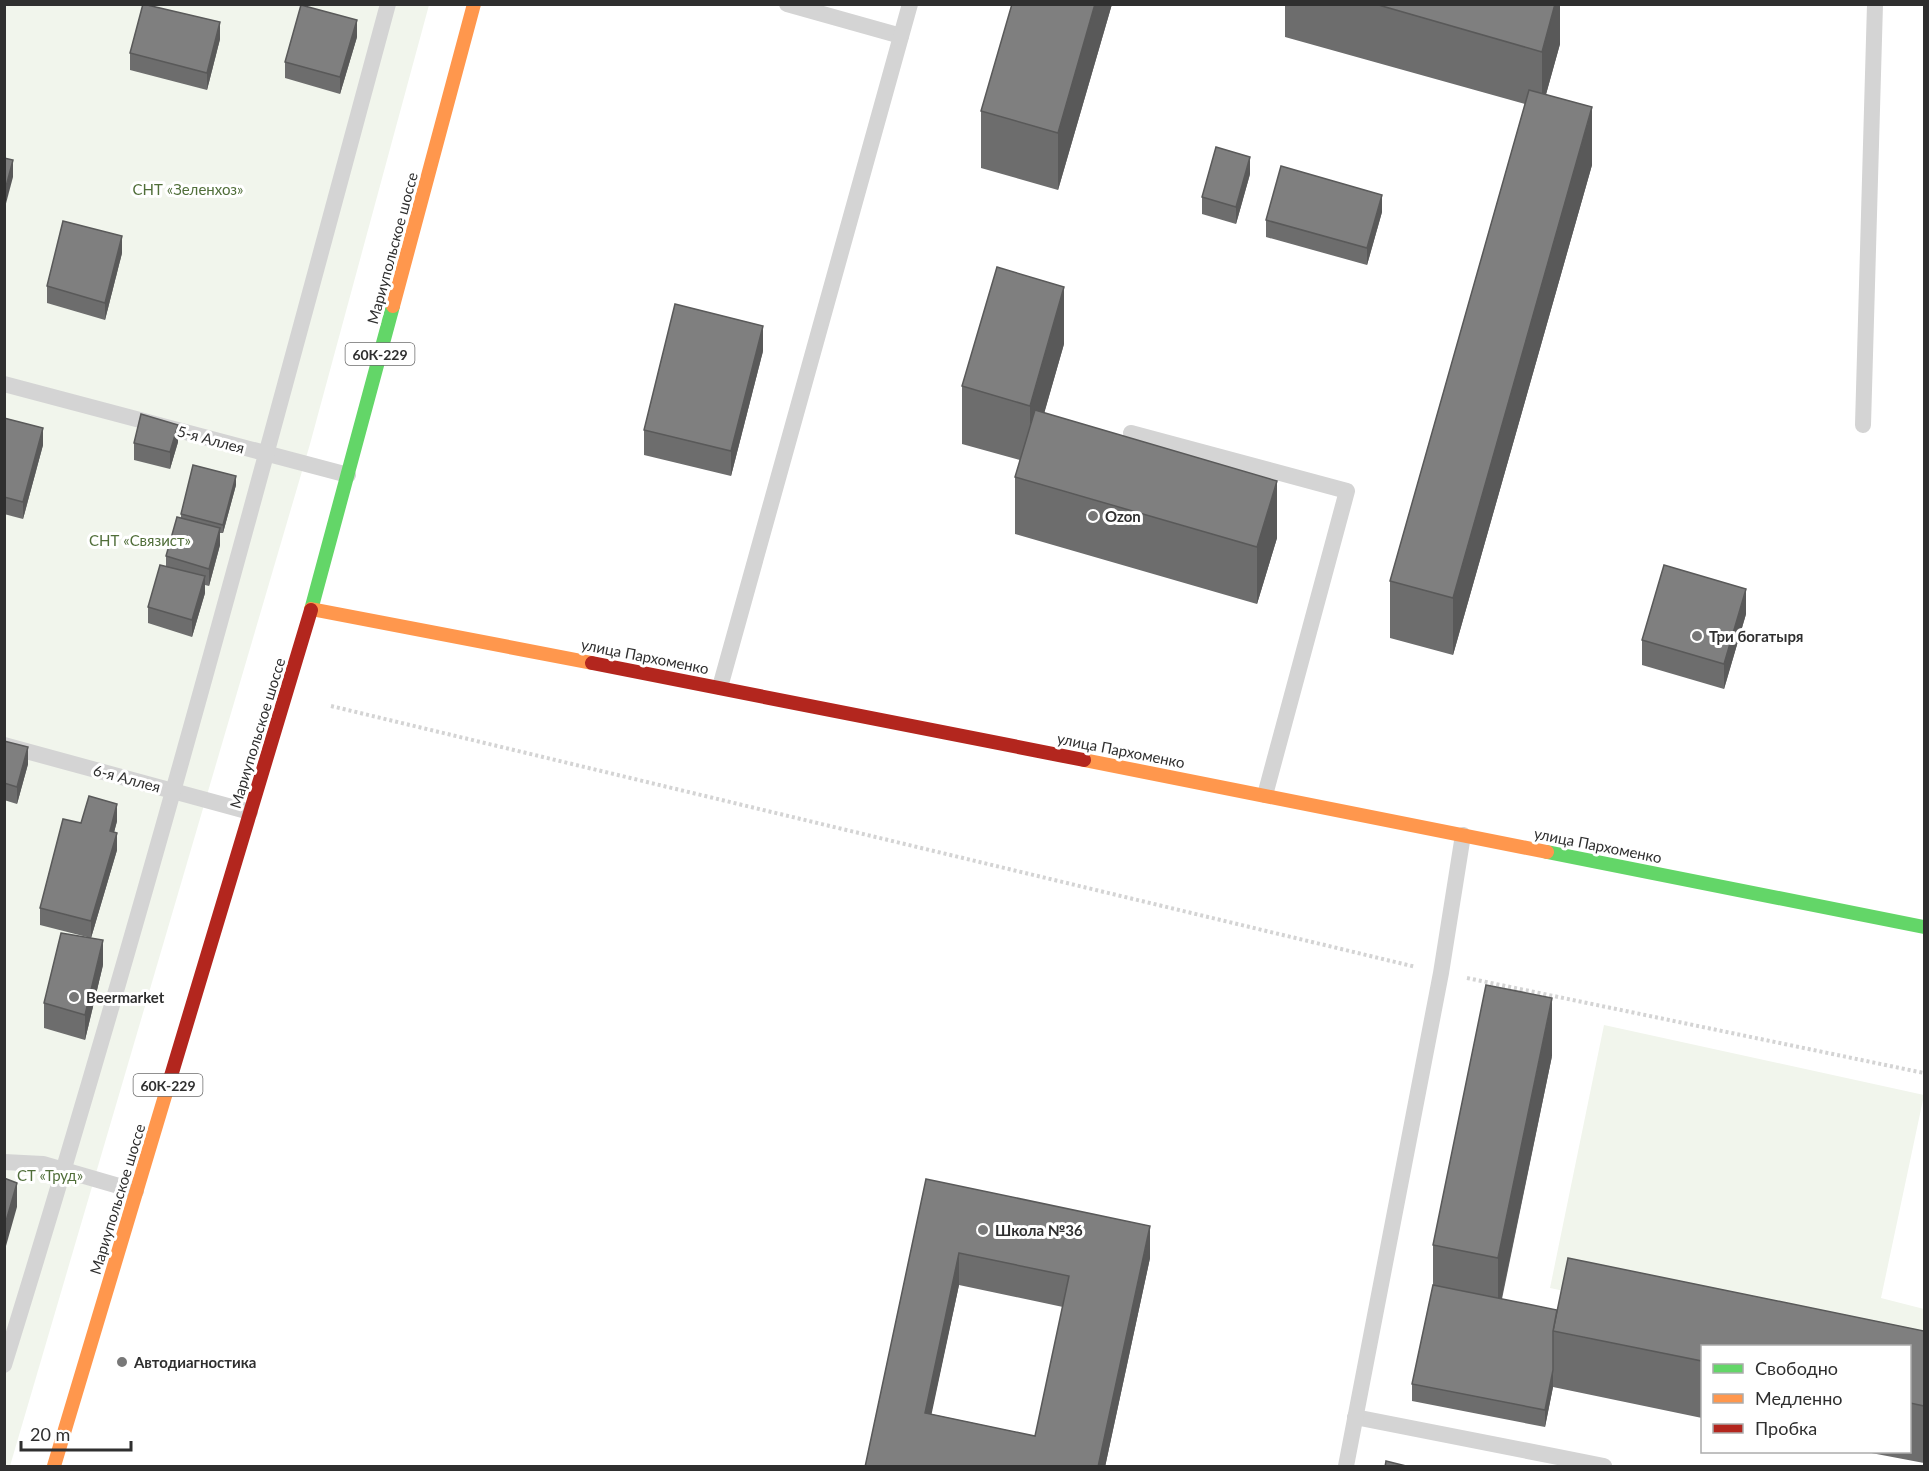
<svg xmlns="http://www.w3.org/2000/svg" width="1929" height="1471" font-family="Lato,sans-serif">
<rect width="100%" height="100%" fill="#fff"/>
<g fill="#f1f5ec">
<polygon points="5,5 429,5 310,444 10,1466 5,1466"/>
<polygon points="1604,1025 1924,1095 1881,1298 1924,1309 1924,1368 1910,1346 1823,1346 1550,1288"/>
</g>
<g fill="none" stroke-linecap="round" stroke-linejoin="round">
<g stroke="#d4d4d4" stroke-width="4" stroke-dasharray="3 3" stroke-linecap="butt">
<polyline points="331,706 1416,967"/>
<polyline points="1467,978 1924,1073"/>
</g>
<g stroke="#d4d4d4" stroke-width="16">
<polyline points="787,4 901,36"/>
<polyline points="4,384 348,475"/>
<polyline points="1863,425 1875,4"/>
<polyline points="1131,433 1347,491 1265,795"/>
<polyline points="720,687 910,4"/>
<polyline points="4,745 250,812"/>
<polyline points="4,1162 43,1164 136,1191"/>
<path d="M4 1365C144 915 265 459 388 4"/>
<polyline points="1355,1417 1604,1466"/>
<polyline points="1346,1466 1441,973 1463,835"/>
</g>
<g stroke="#63d668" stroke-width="14">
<polyline points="311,610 393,306"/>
<polyline points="1547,852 1924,927"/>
</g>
<g stroke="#ff974d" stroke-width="14">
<polyline points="393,306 474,4"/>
<polyline points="311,609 592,663"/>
<polyline points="1084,760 1547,852"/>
<polyline points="54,1466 171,1076"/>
</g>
<g stroke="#b3261e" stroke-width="14">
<polyline points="592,663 1084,760"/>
<polyline points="171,1076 311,610"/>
</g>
</g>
<g fill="#6d6d6d" fill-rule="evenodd">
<polygon points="1112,4 1058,190 981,168 981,111"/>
<polygon points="1285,4 1560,4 1560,44 1546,94 1592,165 1453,655 1390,638 1390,581 1525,104 1285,37"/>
<polygon points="357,37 340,94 285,78 285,62"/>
<polygon points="220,39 207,90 130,70 130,53"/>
<polygon points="1250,174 1236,224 1202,214 1202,197"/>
<polygon points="1382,212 1367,265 1266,237 1266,220"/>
<polygon points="122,253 105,320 47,303 47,286"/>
<polygon points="1064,344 1044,413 1277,538 1257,604 1015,534 1015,477 1020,460 962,444 962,386"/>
<polygon points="763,351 731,476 644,455 644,430"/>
<polygon points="4,418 43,445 23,519 4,514"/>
<polygon points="178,442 170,469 134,460 134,443"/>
<polygon points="236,485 223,533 220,533 220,545 209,586 205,585 205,593 192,637 148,623 148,607 166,566 166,556 181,518 181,514"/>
<polygon points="1746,614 1724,689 1642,665 1642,640"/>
<polygon points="4,741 28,764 17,804 4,800"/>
<polygon points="117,821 114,832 117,850 91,938 40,925 40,908 81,823"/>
<polygon points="103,965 85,1040 44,1028 44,1003"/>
<polygon points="1552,1056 1502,1299 1557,1310 1924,1331 1924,1463 1866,1452 1910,1452 1910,1347 1702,1347 1702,1418 1553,1387 1545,1427 1412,1401 1412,1384 1433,1285 1433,1245"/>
<path d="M926 1179 1150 1258 1105 1467H865ZM959 1285 1063 1307 1035 1436 931 1414Z"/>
</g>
<g fill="#595959">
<polygon points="1095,4 1112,4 1058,190 1058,133"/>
<polygon points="1555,4 1560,4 1560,44 1542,109 1542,52"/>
<polygon points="357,20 357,37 340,94 340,77"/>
<polygon points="220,22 220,39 207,90 207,73"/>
<polygon points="1592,107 1592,165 1453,655 1453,598"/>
<polygon points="1250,157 1250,174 1236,224 1236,207"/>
<polygon points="13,160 13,177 4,211 4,194"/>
<polygon points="1382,195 1382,212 1367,265 1367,248"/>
<polygon points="122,236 122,253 105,320 105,303"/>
<polygon points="1064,287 1064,344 1030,463 1030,406"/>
<polygon points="763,326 763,351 731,476 731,451"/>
<polygon points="178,425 178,442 170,469 170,452"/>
<polygon points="43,428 43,445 23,519 23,502"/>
<polygon points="236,476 236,485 223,533 223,525"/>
<polygon points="1277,481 1277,538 1257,604 1257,547"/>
<polygon points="220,528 220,545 209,586 209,569"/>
<polygon points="205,576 205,593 192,637 192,620"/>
<polygon points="1746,589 1746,614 1724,689 1724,664"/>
<polygon points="28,747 28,764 17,804 17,787"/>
<polygon points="117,804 117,821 110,848 110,831"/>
<polygon points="117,833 117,850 91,938 91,921"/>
<polygon points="103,940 103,965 85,1040 85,1015"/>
<polygon points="1552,998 1552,1056 1498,1315 1498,1258"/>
<polygon points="17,1183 17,1207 4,1253 4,1228"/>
<polygon points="1150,1226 1150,1258 1105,1467 1098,1467"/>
<polygon points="959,1253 959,1285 925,1445 925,1413"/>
<polygon points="1553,1370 1553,1387 1545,1427 1545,1410"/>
</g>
<g fill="#7f7f7f" stroke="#595959" stroke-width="1.5" fill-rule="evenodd">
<polygon points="143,4 220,22 207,73 130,53"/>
<polygon points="1012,4 1095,4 1058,133 981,111"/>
<polygon points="1375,4 1555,4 1542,52"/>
<polygon points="301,5 357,20 340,77 285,62"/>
<polygon points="1529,90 1592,107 1453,598 1390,581"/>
<polygon points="1216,147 1250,157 1236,207 1202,197"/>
<polygon points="4,158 13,160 4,194"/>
<polygon points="1281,166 1382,195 1367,248 1266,220"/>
<polygon points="63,221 122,236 105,303 47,286"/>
<polygon points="997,267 1064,287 1030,406 962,386"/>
<polygon points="675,304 763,326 731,451 644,430"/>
<polygon points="1035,410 1277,481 1257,547 1015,477"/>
<polygon points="141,414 178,425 170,452 134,443"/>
<polygon points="4,418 43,428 23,502 4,497"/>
<polygon points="193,465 236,476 223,525 181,514"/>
<polygon points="177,517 220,528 209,569 166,556"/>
<polygon points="160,565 205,576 192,620 148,607"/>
<polygon points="1664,565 1746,589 1724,664 1642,640"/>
<polygon points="4,741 28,747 17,787 4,783"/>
<polygon points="89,796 117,804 110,831 117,833 91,921 40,908 63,819 81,823"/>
<polygon points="61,933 103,940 85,1015 44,1003"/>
<polygon points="1486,985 1552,998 1498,1258 1433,1245"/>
<polygon points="4,1178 17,1183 4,1228"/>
<path d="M926 1179 1150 1226 1098 1467H865ZM959 1253 1069 1276 1035 1436 925 1413Z"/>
<polygon points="1568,1258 1924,1331 1924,1406 1910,1403 1910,1347 1702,1347 1702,1361 1553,1331"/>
<polygon points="1433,1285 1557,1310 1553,1331 1553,1370 1545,1410 1412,1384"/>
<polygon points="1386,1461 1410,1467 1385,1467"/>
</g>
<g fill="#787878" stroke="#fff" stroke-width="2">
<circle cx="1093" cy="516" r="6"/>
<circle cx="1697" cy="636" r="6"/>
<circle cx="74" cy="997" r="6"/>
<circle cx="983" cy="1230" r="6"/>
<circle cx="122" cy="1362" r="6"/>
</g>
<g text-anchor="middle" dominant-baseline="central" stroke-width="6" stroke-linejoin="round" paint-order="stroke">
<g fill="#fff" stroke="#6d6d6d" stroke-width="1.5">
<rect x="345.5" y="343" width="69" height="22" rx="4.5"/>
<rect x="133.5" y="1074" width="69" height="22" rx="4.5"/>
</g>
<g font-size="14" font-weight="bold" fill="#2f2f2f">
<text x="380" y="354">60К-229</text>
<text x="168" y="1085">60К-229</text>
</g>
<g font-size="15" fill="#506e39" stroke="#fff">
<text x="188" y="189">СНТ «Зеленхоз»</text>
<text x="140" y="540">СНТ «Связист»</text>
<text x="50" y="1175">СТ «Труд»</text>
</g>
<g font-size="15" fill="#2f2f2f" stroke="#fff">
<text transform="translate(392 248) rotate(-75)">Мариупольское шоссе</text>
<text transform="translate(211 439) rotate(15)">5-я Аллея</text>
<text transform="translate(645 656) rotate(11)">улица Пархоменко</text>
<text transform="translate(257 733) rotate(-73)">Мариупольское шоссе</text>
<text transform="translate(1121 750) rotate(11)">улица Пархоменко</text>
<text transform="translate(127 778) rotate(15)">6-я Аллея</text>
<text transform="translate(1598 845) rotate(11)">улица Пархоменко</text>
<text transform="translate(117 1199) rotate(-73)">Мариупольское шоссе</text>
</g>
<g font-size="15" font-weight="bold" fill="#2f2f2f" stroke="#fff" text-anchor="start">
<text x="1105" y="516">Ozon</text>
<text x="1709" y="636">Три богатыря</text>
<text x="86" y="997">Beermarket</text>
<text x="995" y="1230">Школа №36</text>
<text x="134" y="1362">Автодиагностика</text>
</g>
</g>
<rect width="1929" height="1471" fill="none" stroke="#2f2f2f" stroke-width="12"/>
<rect x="1701" y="1345" width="210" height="108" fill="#ffffff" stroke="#acacac" stroke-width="1.5"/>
<rect x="1713" y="1364" width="30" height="9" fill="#63d668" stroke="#acacac" stroke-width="1.5"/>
<text x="1755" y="1375" font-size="18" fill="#2f2f2f">Свободно</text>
<rect x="1713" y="1394" width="30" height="9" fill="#ff974d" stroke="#acacac" stroke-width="1.5"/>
<text x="1755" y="1405" font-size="18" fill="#2f2f2f">Медленно</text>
<rect x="1713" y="1424" width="30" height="9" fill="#b3261e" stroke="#acacac" stroke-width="1.5"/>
<text x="1755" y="1435" font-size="18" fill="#2f2f2f">Пробка</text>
<path d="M21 1441v9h110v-9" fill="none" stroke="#2f2f2f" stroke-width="3"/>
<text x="30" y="1441" font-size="18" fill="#2f2f2f" stroke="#ffffff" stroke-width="4.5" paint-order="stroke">20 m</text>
</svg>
